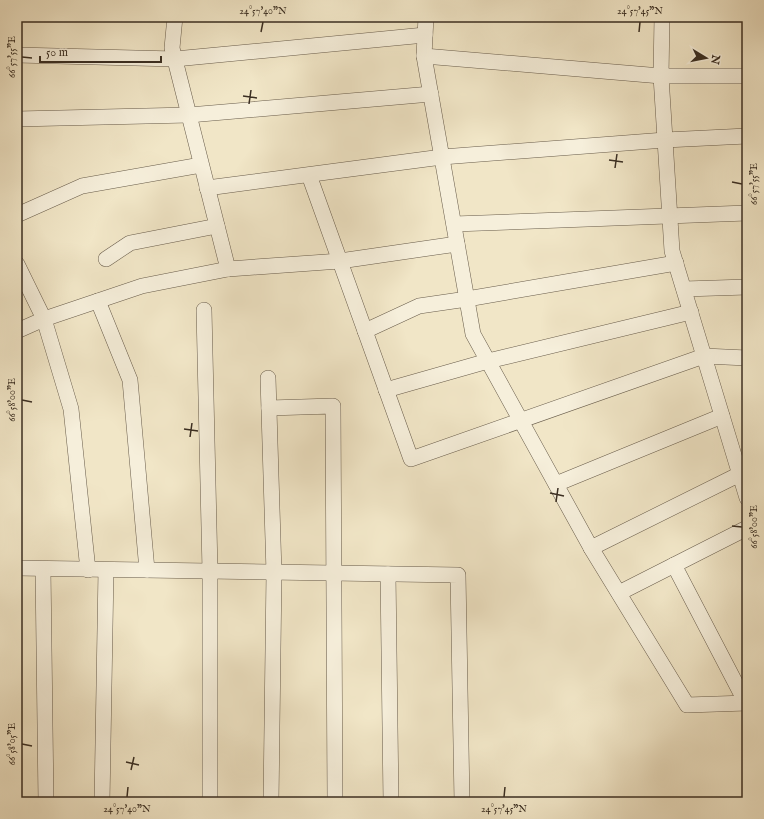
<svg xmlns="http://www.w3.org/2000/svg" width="764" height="819" font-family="'IM FELL English',serif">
<rect width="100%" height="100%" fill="#f1e6c7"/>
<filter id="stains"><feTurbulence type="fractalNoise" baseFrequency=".005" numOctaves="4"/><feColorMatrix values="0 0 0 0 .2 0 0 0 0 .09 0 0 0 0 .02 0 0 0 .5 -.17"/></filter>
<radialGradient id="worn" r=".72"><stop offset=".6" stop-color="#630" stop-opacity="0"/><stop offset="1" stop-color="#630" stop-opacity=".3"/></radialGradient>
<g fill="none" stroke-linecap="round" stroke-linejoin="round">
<defs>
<g id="minor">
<polyline points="175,17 172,48 228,269"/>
<polyline points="426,17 424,56 473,334 591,548 687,705 747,703"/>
<polyline points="662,17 661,76 672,251 747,498"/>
<polyline points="17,55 175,59 425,35"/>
<polyline points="424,56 661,76 747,76"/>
<polyline points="17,119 189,115 431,94"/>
<polyline points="309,175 411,459 704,356 747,358"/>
<polyline points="207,188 442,157 665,140 747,136"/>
<polyline points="17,215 82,186 201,165"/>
<polyline points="454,224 747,213"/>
<polyline points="106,259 130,243 217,226"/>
<polyline points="17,264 44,319 71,409 88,570"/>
<polyline points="684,289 747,287"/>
<polyline points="98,301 130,380 147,570"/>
<polyline points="204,310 210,571 210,802"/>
<polyline points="17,331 44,319 142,286 228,269 340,261 457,244"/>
<polyline points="365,331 419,306 467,299 676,263"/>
<polyline points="268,378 274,573 271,802"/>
<polyline points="386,390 488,361 691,312"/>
<polyline points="269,408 333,406 335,802"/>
<polyline points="556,484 722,416"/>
<polyline points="591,548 740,474 747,473"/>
<polyline points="674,565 746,703"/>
<polyline points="17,568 458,575 462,802"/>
<polyline points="43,569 46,802"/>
<polyline points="388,574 391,802"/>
<polyline points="619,593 747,528"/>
<polyline points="102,802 106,570"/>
</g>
</defs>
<use href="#minor" stroke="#685c4b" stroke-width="16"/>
<use href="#minor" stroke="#f6efdb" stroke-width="15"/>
</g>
<path fill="none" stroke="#3a2e22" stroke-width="1.5" d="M261 32 263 22M639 32 640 22M22 57 32 58M243 96 257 98M249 104 251 90M609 160 623 162M615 168 617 154M732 182 742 184M22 400 32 402M184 429 198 431M190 437 192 423M550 493 564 496M556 502 558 488M732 526 742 527M22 744 32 746M126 762 139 765M131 770 134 757M127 797 128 787M504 797 505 787"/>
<rect width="764" height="819" fill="none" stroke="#f1e6c7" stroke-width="44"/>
<g transform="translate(706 58) rotate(100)" stroke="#f6efdb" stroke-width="3" paint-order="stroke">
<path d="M0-3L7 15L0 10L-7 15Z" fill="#3a2e22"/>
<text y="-6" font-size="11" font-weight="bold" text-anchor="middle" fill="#3a2e22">N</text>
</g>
<path d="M40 56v6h121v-6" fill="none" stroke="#3a2e22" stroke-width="2"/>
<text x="46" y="56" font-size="12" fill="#3a2e22" stroke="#f6efdb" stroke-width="3" paint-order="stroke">50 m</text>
<rect x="22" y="22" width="720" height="775" fill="none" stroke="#3a2e22" stroke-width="1.5"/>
<g font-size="10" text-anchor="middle" fill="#3a2e22">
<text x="263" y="14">24°57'40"N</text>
<text x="640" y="14">24°57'45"N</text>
<text transform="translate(11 57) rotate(-90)" y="4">66°57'55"E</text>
<text transform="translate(753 184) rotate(-90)" y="4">66°57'55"E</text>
<text transform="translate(11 400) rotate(-90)" y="4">66°58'00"E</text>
<text transform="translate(753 527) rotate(-90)" y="4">66°58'00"E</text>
<text transform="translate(11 744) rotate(-90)" y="4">66°58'05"E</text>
<text x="127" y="812">24°57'40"N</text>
<text x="504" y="812">24°57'45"N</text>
</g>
<rect width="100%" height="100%" filter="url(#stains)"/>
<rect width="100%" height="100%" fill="url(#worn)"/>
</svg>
